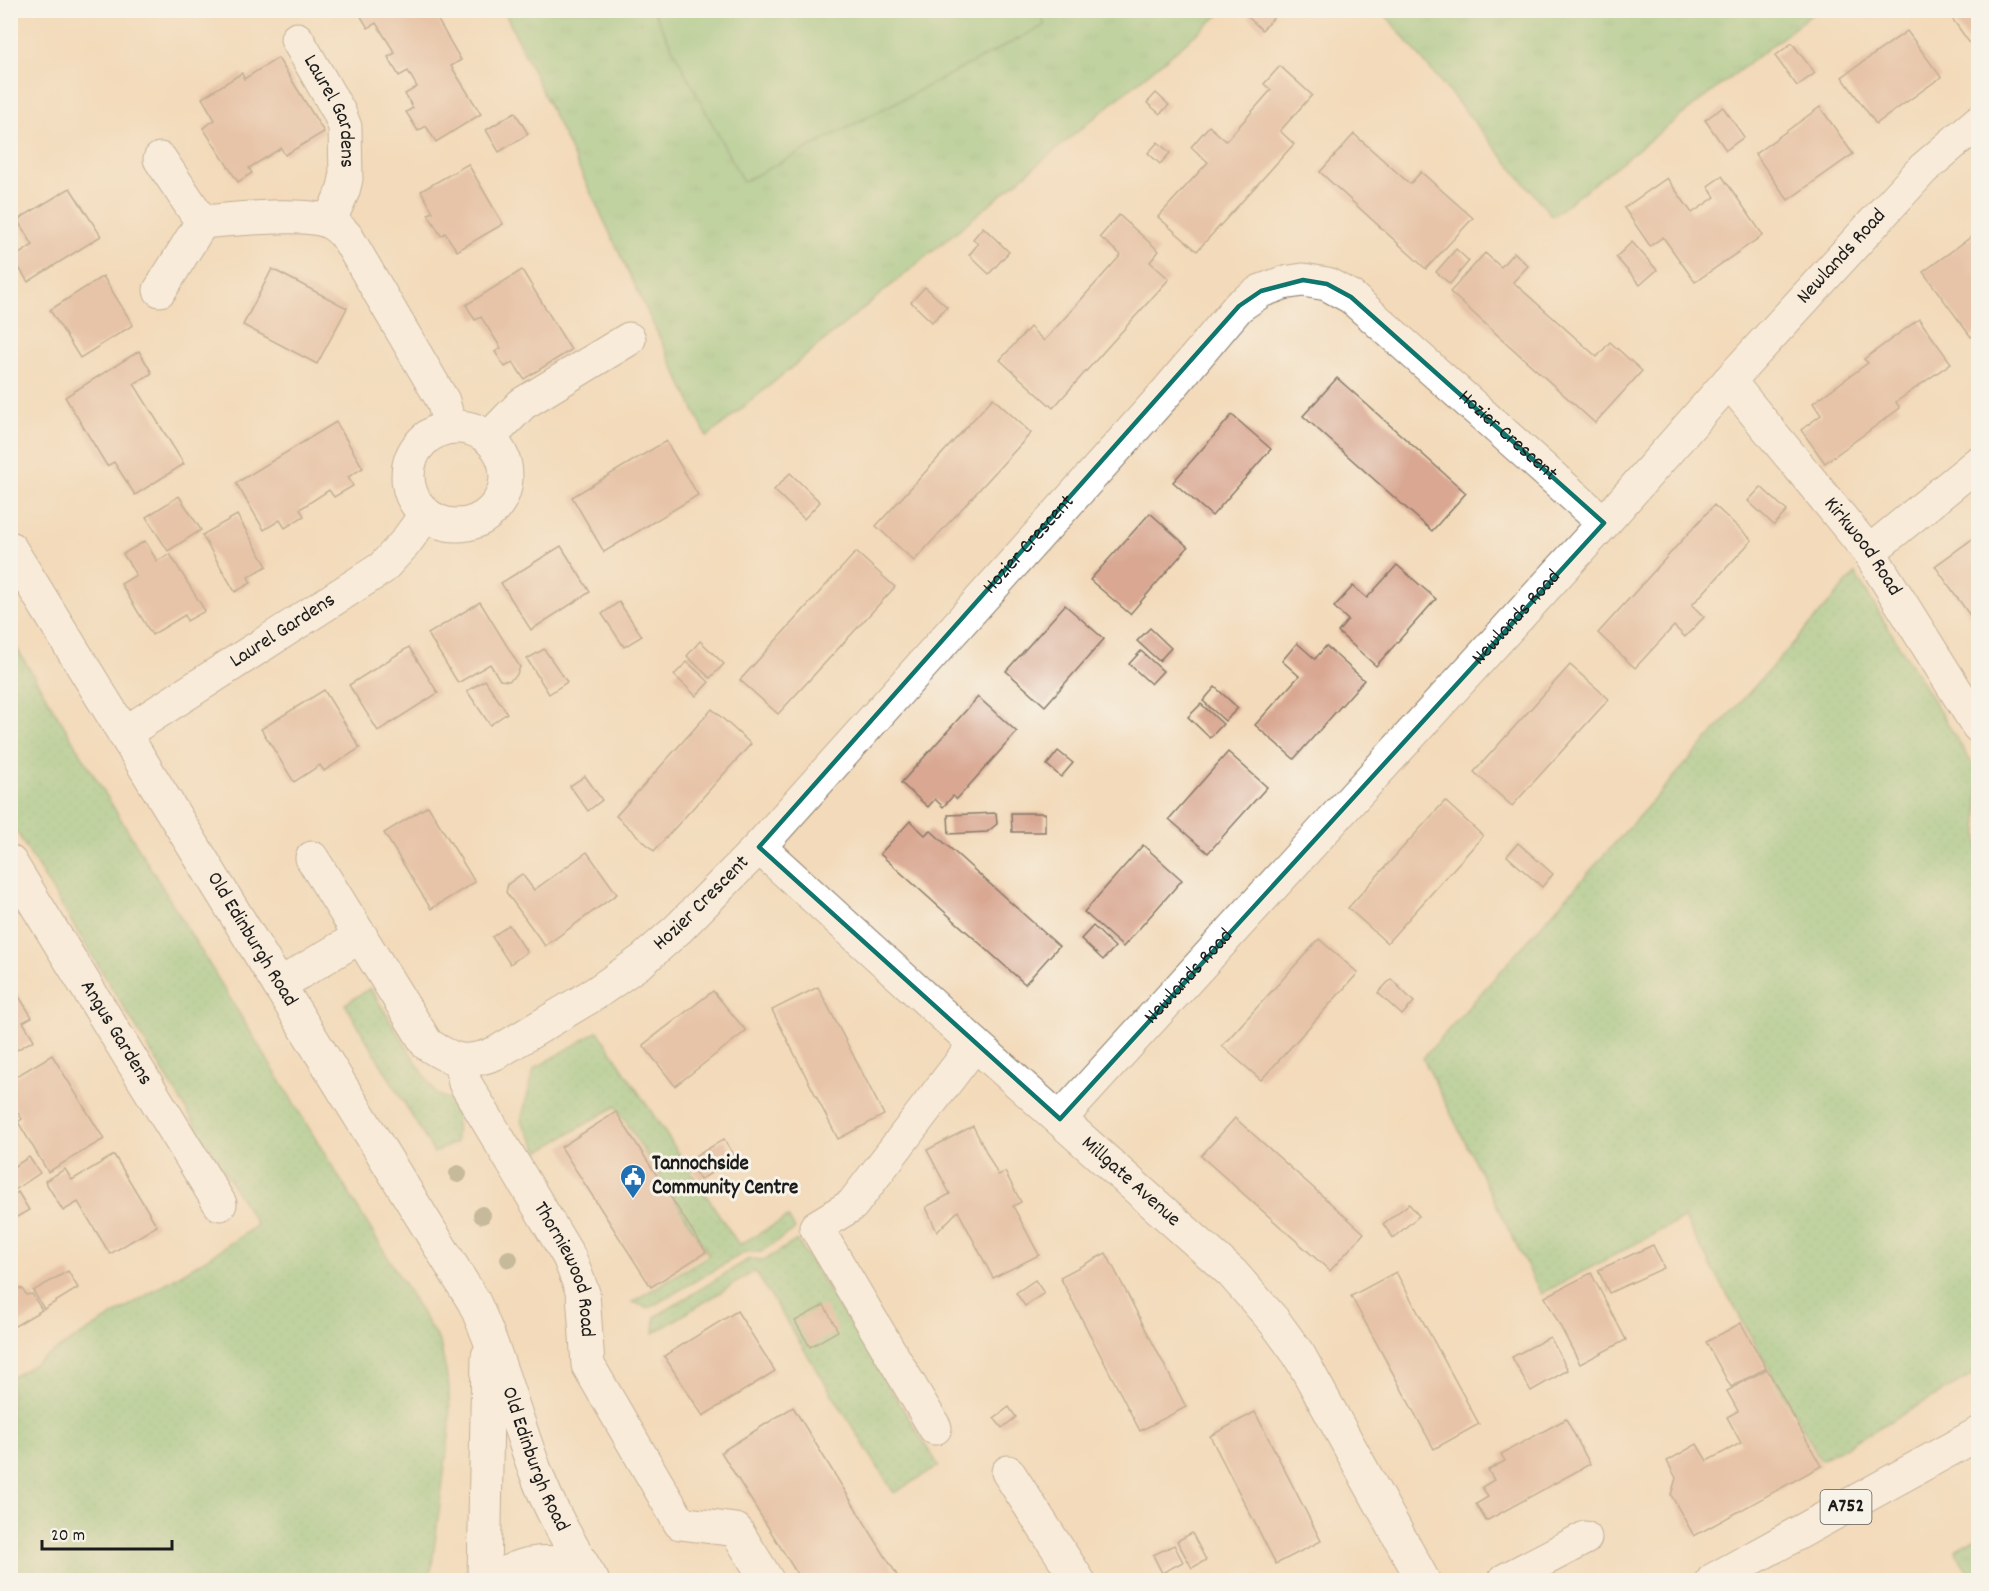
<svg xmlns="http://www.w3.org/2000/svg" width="1989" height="1591" font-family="Dekko,sans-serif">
<defs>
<pattern id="grass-dots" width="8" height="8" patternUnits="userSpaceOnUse" patternTransform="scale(1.5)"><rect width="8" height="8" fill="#84c781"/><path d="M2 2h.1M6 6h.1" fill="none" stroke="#71aa6f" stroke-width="1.8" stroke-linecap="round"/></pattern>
<pattern id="park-tufts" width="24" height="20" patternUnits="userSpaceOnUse" patternTransform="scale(1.5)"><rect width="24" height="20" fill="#84c781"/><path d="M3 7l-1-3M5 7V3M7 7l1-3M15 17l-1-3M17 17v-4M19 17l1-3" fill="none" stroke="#71aa6f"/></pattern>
</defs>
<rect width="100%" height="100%" fill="#f7f3e8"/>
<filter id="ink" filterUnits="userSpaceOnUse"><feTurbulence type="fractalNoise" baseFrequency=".0167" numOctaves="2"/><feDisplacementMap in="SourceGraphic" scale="12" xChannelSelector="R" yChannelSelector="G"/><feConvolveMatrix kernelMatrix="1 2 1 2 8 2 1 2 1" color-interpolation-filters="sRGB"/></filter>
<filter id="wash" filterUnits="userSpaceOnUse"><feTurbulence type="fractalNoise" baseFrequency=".008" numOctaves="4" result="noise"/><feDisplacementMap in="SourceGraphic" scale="24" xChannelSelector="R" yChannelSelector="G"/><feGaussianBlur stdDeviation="1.35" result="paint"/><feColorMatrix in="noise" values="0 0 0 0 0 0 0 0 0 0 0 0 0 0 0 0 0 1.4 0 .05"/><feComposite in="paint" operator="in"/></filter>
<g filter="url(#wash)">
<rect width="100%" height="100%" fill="#f3daba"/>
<g fill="url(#grass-dots)" stroke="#50724e" stroke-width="1.5">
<polygon points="1855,574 1978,773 1978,1372 1821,1460 1684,1218 1541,1294 1423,1058"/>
<polygon points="11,639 440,1343 449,1386 450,1428 430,1580 11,1580 11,1378 214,1254 257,1225 11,823"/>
<polygon points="370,988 436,1094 453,1101 457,1109 456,1142 434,1153 345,1004"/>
<polygon points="598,1031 739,1245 788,1217 795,1229 761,1252 745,1252 649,1308 632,1302 709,1255 616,1106 540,1151 521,1121 534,1069"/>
<polygon points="797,1240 939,1466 894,1493 755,1271 654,1333 655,1317 749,1259 765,1260"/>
</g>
<g fill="url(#park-tufts)" stroke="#50724e" stroke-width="1.5">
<polygon points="504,11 1224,11 707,437"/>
<polygon points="1382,11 1816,11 1552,216"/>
<polygon points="1978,1537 1978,1580 1972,1580 1955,1550"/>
</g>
<polygon fill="#84c781" stroke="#50724e" stroke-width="1.5" points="1038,11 1045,25 743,182 653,11"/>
<g id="blocks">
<g fill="#d9a792">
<polygon points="357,10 432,10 461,60 451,66 481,114 436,142 426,126 418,131 406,112 413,108 405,94 417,87 408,71 399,76 388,57 395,53 376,23 368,28"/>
<polygon points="1255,10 1271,10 1276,15 1262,30 1248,17"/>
<polygon points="1946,10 1978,10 1978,39 1971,45"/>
<polygon points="1907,31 1941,77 1876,124 1842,77"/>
<polygon points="1792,43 1815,73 1797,86 1775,56"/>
<polygon points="278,58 324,132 285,155 281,148 249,168 252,173 238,182 203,128 215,120 202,98 242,73 244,79"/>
<polygon points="1280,66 1312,95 1280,131 1294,144 1197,251 1158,217 1208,162 1191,147 1209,126 1226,141 1271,90 1264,84"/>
<polygon points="1156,93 1169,105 1160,114 1147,103"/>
<polygon points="1723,107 1744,137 1726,150 1705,120"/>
<polygon points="1820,107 1853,154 1788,200 1755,154"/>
<polygon points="515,112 528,134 499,152 486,130"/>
<polygon points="1354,134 1410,184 1421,172 1473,218 1426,269 1320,172"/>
<polygon points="1158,142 1170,153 1160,164 1148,153"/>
<polygon points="468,164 503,224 457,251 445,233 441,236 434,224 428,214 433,212 421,191"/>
<polygon points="1722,176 1763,235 1695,282 1663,237 1650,246 1624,208 1667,178 1692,213 1715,197 1708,186"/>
<polygon points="70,188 101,236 28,282 13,258 33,245 17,220"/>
<polygon points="1119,215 1159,251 1150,262 1169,279 1053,408 1000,360 1030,327 1044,341 1121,255 1100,237"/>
<polygon points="983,227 1009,252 989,274 969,255 978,244 973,239"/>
<polygon points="1978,232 1978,304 1976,306 1978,310 1978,332 1971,337 1923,272"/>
<polygon points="1632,242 1657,270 1640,285 1616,257"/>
<polygon points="1456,249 1469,261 1450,284 1436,272"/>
<polygon points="1514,252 1528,266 1513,282 1597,357 1610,342 1642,371 1595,423 1450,292 1485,253 1501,267"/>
<polygon points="272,269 347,308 317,364 243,325"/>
<polygon points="522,270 571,350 524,379 513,362 505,367 495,352 501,348 481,317 475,320 466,305"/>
<polygon points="103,276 133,325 80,358 50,310"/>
<polygon points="925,287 947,307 932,322 911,302"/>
<polygon points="1919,319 1951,363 1896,402 1900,408 1825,463 1801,430 1821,415 1813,403 1868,363 1864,359"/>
<polygon points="139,351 152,373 134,384 184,464 135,495 114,462 107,466 65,397"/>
<polygon points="1337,378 1466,493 1432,531 1303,416"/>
<polygon points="993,398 1031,433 914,561 876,526"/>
<polygon points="1232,415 1271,449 1212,516 1173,482"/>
<polygon points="336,422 363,468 348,477 353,486 334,497 329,490 300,509 304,516 285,528 280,520 264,530 236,483"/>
<polygon points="666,441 698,495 604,552 572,497"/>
<polygon points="790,473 820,502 804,519 774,490"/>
<polygon points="1761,487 1787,511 1774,525 1748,501"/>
<polygon points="179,496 201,530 168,551 146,517"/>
<polygon points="1714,505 1752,540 1692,605 1704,617 1685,637 1674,626 1635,668 1598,633"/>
<polygon points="1150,513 1188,547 1130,614 1090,580"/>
<polygon points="237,515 267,566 248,577 251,583 235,592 202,535"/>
<polygon points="1978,535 1978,627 1935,566"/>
<polygon points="145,541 157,561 170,554 205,611 187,621 185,615 152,635 121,584 136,575 123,554"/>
<polygon points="561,546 590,592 531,630 501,583"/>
<polygon points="856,552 895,587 778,714 740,680"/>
<polygon points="1397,565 1436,599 1376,666 1338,632 1348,620 1334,607 1353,586 1367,598"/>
<polygon points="480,602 520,667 516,676 509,681 500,680 490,664 458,683 428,634"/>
<polygon points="619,602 642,636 624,647 602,614"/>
<polygon points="1065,605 1104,639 1045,706 1006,671"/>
<polygon points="1150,628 1171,648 1159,661 1137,641"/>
<polygon points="700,641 724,664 710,678 687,656"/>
<polygon points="1297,643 1315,659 1326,646 1364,680 1294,759 1255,725 1299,676 1282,661"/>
<polygon points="409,647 438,693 378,731 349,685"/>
<polygon points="544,649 567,682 549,694 527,659"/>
<polygon points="1141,651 1163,671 1151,684 1129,664"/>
<polygon points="687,662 709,682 696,696 674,675"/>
<polygon points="1570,665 1609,699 1512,806 1474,772"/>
<polygon points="485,680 507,713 490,725 467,691"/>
<polygon points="1215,687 1238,708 1225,721 1203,701"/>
<polygon points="324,690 360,748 324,771 320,765 294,782 261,729"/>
<polygon points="978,697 1017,732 957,799 953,796 943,807 935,799 928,807 901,783"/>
<polygon points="1201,704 1223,724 1210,738 1188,717"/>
<polygon points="712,709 751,744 654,851 616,816"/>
<polygon points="1058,751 1073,763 1061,777 1047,765"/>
<polygon points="1228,752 1267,787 1208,853 1169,819"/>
<polygon points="585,776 602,800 588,811 570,786"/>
<polygon points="1445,801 1483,836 1387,943 1348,908"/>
<polygon points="428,806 475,882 431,909 384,833"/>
<polygon points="996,813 997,824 987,832 949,834 948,815"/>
<polygon points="1011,813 1045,813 1045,832 1012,832"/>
<polygon points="910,821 925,835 930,830 1059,946 1025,984 880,854"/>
<polygon points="1518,843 1553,874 1542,887 1507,856"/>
<polygon points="1143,845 1182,880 1123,947 1084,912"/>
<polygon points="587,852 617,894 545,946 506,892 508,884 522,874 534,890"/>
<polygon points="509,925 527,952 510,964 492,937"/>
<polygon points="1093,926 1115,947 1103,960 1081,939"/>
<polygon points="1319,939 1358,973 1261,1080 1222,1046"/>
<polygon points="1391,979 1414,1002 1402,1015 1378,993"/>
<polygon points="10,982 32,1017 23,1022 34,1040 10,1054"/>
<polygon points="818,987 884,1115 838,1139 772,1010"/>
<polygon points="713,991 746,1031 675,1086 643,1045"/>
<polygon points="52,1055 104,1139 48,1172 18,1122 22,1119 10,1101 10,1080"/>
<polygon points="616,1112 706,1252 651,1287 561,1147"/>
<polygon points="1235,1118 1364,1233 1330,1271 1201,1156"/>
<polygon points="973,1126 998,1175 1005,1172 1021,1202 1013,1206 1039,1255 993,1278 958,1211 937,1232 926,1207 950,1194 927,1150"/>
<polygon points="724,1139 736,1158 700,1180 688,1161"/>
<polygon points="114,1155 157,1226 110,1254 78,1202 63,1211 45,1181 65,1169 72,1180"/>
<polygon points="29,1157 40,1173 10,1193 10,1169"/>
<polygon points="18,1192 29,1210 10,1221 10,1197"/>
<polygon points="1409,1204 1419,1216 1393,1238 1383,1224"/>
<polygon points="1653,1245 1664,1268 1609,1293 1598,1270"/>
<polygon points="1106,1253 1186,1407 1140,1431 1060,1277"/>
<polygon points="68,1271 78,1288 44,1309 33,1291"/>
<polygon points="1396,1272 1479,1424 1434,1449 1351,1296"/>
<polygon points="1591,1273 1626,1340 1580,1364 1545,1297"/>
<polygon points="1035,1280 1044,1293 1025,1306 1016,1293"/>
<polygon points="10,1287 23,1289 26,1295 32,1294 42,1310 10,1329"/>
<polygon points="824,1305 838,1331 810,1347 795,1321"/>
<polygon points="737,1311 775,1371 703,1416 664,1356"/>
<polygon points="1741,1323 1766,1368 1731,1387 1706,1342"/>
<polygon points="1550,1337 1568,1370 1531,1391 1512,1357"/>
<polygon points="1767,1369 1821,1466 1694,1536 1671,1495 1676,1478 1667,1461 1697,1444 1707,1461 1741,1443 1727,1417 1738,1411 1727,1391"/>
<polygon points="793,1407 900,1580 801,1580 721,1452"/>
<polygon points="1009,1407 1016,1417 1002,1428 994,1418"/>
<polygon points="1255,1412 1321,1541 1276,1564 1210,1436"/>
<polygon points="1566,1419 1590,1464 1486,1521 1476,1504 1488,1497 1482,1487 1494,1480 1488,1470 1505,1461 1501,1454"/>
<polygon points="1192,1533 1206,1560 1192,1568 1177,1541"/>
<polygon points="1174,1545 1183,1562 1162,1573 1153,1555"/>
</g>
</g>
</g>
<g filter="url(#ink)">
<use href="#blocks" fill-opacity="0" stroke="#887b6b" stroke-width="1.5"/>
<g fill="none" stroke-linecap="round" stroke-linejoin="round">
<defs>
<g id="minor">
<path id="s1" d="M297 39 339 112 345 127 346 179 343 191 329 222"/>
<polyline points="160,159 202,222 160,290"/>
<path d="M202 222C230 220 306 211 329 222 337 226 342 231 347 237L443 401 450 427"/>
<path id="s2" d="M1729 381 1869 552 1978 726"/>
<circle cx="457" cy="476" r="49"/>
<polyline points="489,438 522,404 629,339"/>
<polyline points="1869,552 1978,463"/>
<path id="s3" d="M125 733 382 568 405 543 426 514"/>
<path id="s4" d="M759 847 975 1044 1232 1273 1275 1322 1299 1355 1423 1580"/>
<path id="s5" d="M312 858 427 1044C454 1062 466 1065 496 1053L596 993 643 960 678 929 759 847 1165 394 1239 306 1261 291 1283 283 1303 280 1327 284 1351 297 1604 523"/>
<path id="s6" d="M10 862 220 1204"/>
<polyline points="279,985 361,936"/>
<path id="s7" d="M460 1061 465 1083 569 1257 583 1293 588 1365 680 1523 736 1530 767 1580"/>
<path id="s8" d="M1060 1119 1604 523 1729 381 1923 169 1978 122"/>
<polyline points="935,1428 816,1227 852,1205 975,1044"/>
<polyline points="1008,1472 1078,1580"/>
<polyline points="1505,1580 1585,1538"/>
</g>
<g id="major">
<path id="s9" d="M10 548 474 1302C499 1356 514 1414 535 1470 549 1509 570 1544 592 1580"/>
<polyline points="484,1580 488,1356"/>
<path d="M497 1580C515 1563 548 1558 571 1567 578 1570 585 1576 592 1580"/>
<polyline points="1713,1580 1978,1434"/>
</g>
</defs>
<use href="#minor" stroke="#887b6b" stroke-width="35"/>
<use href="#major" stroke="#887b6b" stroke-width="35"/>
<use href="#minor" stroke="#fff" stroke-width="33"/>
<use href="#major" stroke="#fff" stroke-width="33"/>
</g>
<g fill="#919276">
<circle cx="458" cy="1174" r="9"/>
<circle cx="482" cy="1215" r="9"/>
<circle cx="509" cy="1259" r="9"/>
</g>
</g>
<path d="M0 0H1989V1591H0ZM1303 280 1327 284 1351 297 1604 523 1060 1119 759 847 1239 306 1261 291Z" fill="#f3daba" fill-opacity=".55" fill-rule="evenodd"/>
<path fill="none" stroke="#0f766e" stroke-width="4.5" stroke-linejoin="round" d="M1303 280 1327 284 1351 297 1604 523 1060 1119 759 847 1239 306 1261 291Z"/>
<defs>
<symbol id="civic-pin" viewBox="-11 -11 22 30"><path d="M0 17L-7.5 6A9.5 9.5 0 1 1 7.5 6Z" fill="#1f6fb2" stroke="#f7f3e8"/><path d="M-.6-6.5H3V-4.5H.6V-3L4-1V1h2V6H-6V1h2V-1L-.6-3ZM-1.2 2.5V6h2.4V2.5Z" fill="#fff"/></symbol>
</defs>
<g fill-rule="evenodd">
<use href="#civic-pin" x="618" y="1162" width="30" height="40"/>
</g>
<g text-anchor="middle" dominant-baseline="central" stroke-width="6" stroke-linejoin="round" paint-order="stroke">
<rect fill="#f7f3e8" stroke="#5e5c59" stroke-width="1.5" x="1820.5" y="1490" width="51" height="34" rx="4.5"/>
<g font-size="20" font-weight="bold" fill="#1c1c1c">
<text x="1846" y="1507">A752</text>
</g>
<g font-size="21" fill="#1c1c1c" stroke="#f7f3e8">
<text stroke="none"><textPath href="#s1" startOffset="81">Laurel Gardens</textPath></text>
<text stroke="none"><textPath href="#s8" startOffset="1164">Newlands Road</textPath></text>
<text stroke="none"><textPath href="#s5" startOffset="1683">Hozier Crescent</textPath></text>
<text stroke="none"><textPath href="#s5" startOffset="1034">Hozier Crescent</textPath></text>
<text stroke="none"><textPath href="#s2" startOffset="213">Kirkwood Road</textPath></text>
<text stroke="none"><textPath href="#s8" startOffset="678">Newlands Road</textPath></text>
<text stroke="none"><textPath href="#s3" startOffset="188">Laurel Gardens</textPath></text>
<text stroke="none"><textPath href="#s5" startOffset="548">Hozier Crescent</textPath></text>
<text stroke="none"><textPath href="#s9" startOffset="460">Old Edinburgh Road</textPath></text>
<text stroke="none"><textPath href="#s8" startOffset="192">Newlands Road</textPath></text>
<text stroke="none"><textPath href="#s6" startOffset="201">Angus Gardens</textPath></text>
<text stroke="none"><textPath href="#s4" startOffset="500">Millgate Avenue</textPath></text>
<text stroke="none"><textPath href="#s7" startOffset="236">Thorniewood Road</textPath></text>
<text stroke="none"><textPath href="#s9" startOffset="1054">Old Edinburgh Road</textPath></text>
</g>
<g font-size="21" font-weight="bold" fill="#1c1c1c" stroke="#f7f3e8" text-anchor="start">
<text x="652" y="1165">Tannochside<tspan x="652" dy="24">Community Centre</tspan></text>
</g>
</g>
<rect width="1989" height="1591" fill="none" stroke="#f7f3e8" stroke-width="36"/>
<path d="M42 1540v9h130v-9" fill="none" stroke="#1c1c1c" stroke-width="3"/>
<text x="51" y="1540" font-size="18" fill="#1c1c1c" stroke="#f7f3e8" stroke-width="4.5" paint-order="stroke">20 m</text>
</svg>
